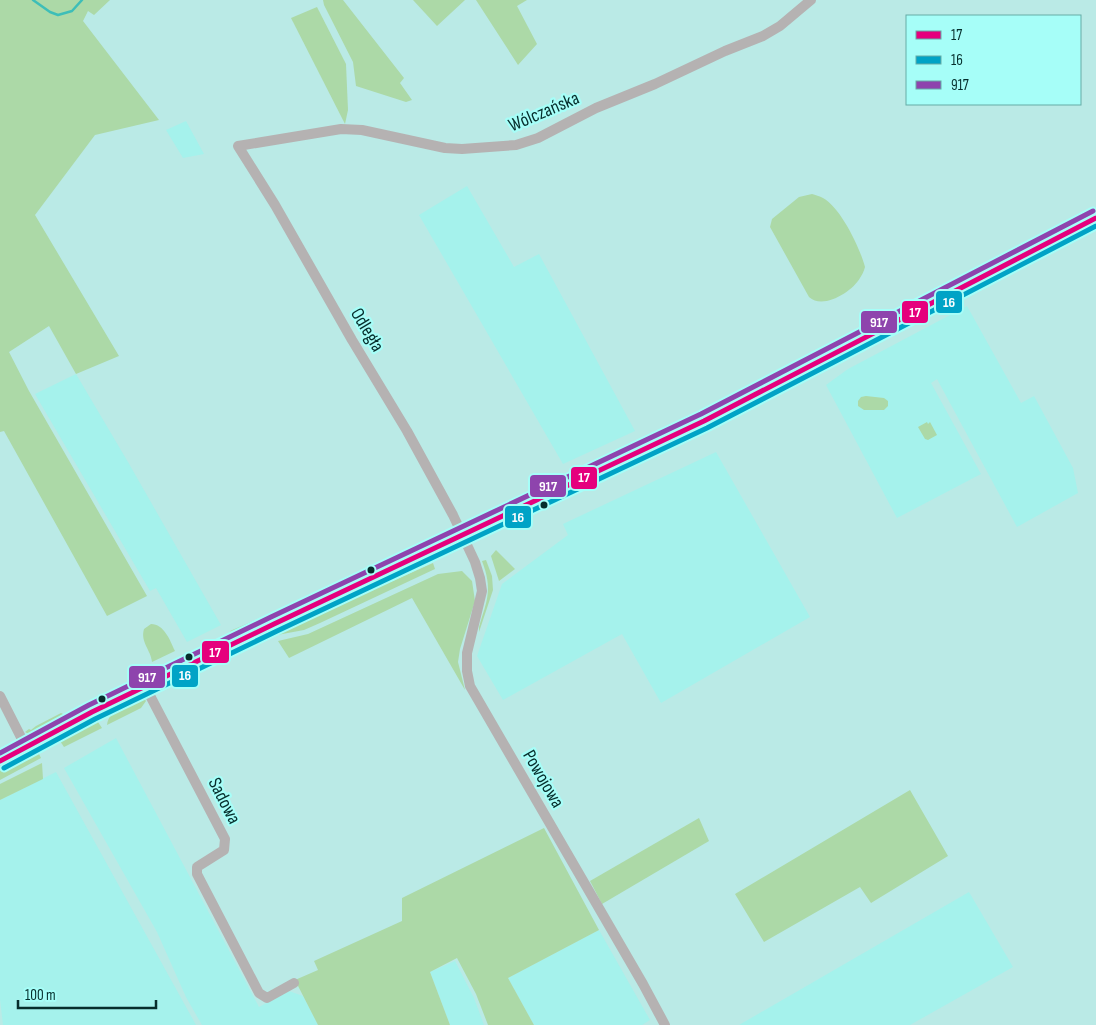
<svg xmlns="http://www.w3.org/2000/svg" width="1096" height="1025" font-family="'Sofia Sans Condensed',sans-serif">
<rect width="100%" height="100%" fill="#baeae6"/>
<g fill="#a5f2ec">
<polygon points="186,121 204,154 183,158 166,130"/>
<polygon points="467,186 514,267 539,254 635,431 563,464 419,215"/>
<polygon points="967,306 1021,403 1034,396 1073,468 1078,493 1017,527 937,379 931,383 981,474 897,518 826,385 848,369"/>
<polygon points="76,374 128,462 221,625 187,642 156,588 150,591 35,394"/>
<polygon points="716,452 810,617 661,703 622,634 503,700 477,656 502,584 568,535 563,524"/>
<polygon points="116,738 259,1007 289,991 303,996 318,1025 202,1025 186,997 157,932 64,768"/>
<polygon points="56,772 196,1025 3,1025 0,999 0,800"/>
<polygon points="969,892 1013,967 910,1025 739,1025"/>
<polygon points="599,930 650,1020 642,1025 534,1025 508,978"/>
<polygon points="455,961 474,998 484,1025 450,1025 430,972"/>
</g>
<g fill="#acd9a7">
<polygon points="0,0 110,0 94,15 88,11 83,21 159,120 95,135 35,215 119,356 76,374 49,326 9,352 29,391 147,596 107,616 4,431 0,432"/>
<polygon points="323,0 343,0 404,78 400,83 412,100 406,102 356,86 353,62 324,5"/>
<polygon points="413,0 465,0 437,26"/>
<polygon points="476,0 527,0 517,6 537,44 518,65"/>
<polygon points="317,7 346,64 348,110 345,124 291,18"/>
<path d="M812 194C815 195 820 196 823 198 841 208 860 248 865 267 864 271 862 275 860 278 852 292 823 310 809 297L770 227 772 219 799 197Z"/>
<polygon points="866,396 884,398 888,401 888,406 884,410 864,410 858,406 858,401 861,397"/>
<polygon points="927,422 928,424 930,422 937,435 928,440 925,439 918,427"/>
<polygon points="496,550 515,569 499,581 491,556"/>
<path d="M486 560 492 576 493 590 479 632V627C487 600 493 590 482 561Z"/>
<path d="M433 563 435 569 320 623 304 630 277 635 280 631C331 607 382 586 433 563Z"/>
<polygon points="462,571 472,581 475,601 460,649 458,662 465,690 412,598 289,658 278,641 308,634 438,574"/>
<polygon points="274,612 273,614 233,636 230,631"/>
<path d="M151 624C164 624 170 640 175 651L152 662C151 650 140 642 144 629Z"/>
<path d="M144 698 146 701 141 708 107 725C108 709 131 704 144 698Z"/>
<path d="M61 713 65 715C55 724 38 740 25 732L29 729 31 730 36 726Z"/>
<polygon points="94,721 98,722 102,728 64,747 60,741 61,738"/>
<polygon points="33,753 39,754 41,758 0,780 0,770"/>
<polygon points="42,763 43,779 0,800 0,784"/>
<polygon points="910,790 948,856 871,903 860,887 764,942 735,894"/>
<polygon points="699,818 709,841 602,904 590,881"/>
<polygon points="544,828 599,930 508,978 534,1025 488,1025 476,994 457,958 430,972 450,1025 318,1025 295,980 318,970 314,961 402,921 402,898"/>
</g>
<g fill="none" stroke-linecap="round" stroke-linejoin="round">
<polyline stroke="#3ebeb8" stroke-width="2.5" points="33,0 50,12 58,15 72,11 82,0"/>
<g stroke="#b5b2b2" stroke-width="10">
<polyline points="145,686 225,839 224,850 197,867 197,874 259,993 267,998 294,983"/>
<polyline points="0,696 26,747"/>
<polyline points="665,1025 643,984 470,686 467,671 467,653 482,591 480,578 475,562 453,515 407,431 352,340 275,205 238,146 341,129 362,130 445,148 462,149 516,145 538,138 596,108 655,84 725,51 763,36 780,26 811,0"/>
</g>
<polyline stroke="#a7a9aa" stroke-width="15" points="0,761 92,712 274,624 704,421 1096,218"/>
<defs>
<polyline id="bus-1" points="0,761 92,712 274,624 704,421 1096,218"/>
<polyline id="bus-2" points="4,768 95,719 277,631 707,428 1096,226"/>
<polyline id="bus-3" points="0,753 89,705 271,617 701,414 1093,211"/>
</defs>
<use href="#bus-1" stroke="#a6fef8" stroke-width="9"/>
<use href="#bus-2" stroke="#a6fef8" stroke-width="9"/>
<use href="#bus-3" stroke="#a6fef8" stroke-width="9"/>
<use href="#bus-1" stroke="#e5007d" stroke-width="5"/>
<use href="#bus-2" stroke="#00a3c6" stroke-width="5"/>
<use href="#bus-3" stroke="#8e44ad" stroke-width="5"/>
</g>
<g fill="#062e2c" stroke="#a6fef8" stroke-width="2">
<circle cx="544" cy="505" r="4.5"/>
<circle cx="371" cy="570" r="4.5"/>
<circle cx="189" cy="657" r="4.5"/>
<circle cx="102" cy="699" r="4.5"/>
</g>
<g text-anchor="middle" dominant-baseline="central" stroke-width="4.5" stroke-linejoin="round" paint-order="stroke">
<g font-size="19" fill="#062e2c" stroke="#a6fef8">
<text transform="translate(544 112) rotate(-23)">Wólczańska</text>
<text transform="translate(367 330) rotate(59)">Odległa</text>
<text transform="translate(543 779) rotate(60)">Powojowa</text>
<text transform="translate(224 801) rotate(63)">Sadowa</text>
</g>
</g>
<g stroke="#a6fef8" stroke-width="2">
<rect x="935" y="290" width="28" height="24" rx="5" fill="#00a3c6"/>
<rect x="901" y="300" width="28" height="24" rx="5" fill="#e5007d"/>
<rect x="860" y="310" width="38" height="24" rx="5" fill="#8e44ad"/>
<rect x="570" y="466" width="28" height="24" rx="5" fill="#e5007d"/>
<rect x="529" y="474" width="38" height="24" rx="5" fill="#8e44ad"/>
<rect x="504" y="505" width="28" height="24" rx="5" fill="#00a3c6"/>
<rect x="201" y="640" width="29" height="24" rx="5" fill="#e5007d"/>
<rect x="171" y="664" width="28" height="24" rx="5" fill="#00a3c6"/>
<rect x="128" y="665" width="38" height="24" rx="5" fill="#8e44ad"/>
</g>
<g font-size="14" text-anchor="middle" font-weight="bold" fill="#fff">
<text x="949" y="307">16</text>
<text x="915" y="317">17</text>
<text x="879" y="327">917</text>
<text x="584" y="482">17</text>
<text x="548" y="491">917</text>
<text x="518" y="522">16</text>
<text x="215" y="657">17</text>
<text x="185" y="680">16</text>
<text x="147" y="682">917</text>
</g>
<rect x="906" y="15" width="175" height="90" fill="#a6fef8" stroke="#66aba6"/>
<rect x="916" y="31" width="25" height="8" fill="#e5007d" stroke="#66aba6"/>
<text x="951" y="40" font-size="15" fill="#062e2c">17</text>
<rect x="916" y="56" width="25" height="8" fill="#00a3c6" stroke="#66aba6"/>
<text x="951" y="65" font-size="15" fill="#062e2c">16</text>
<rect x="916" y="81" width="25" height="8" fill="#8e44ad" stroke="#66aba6"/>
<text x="951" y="90" font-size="15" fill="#062e2c">917</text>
<path d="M18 1000v8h138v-8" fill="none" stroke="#062e2c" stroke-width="2.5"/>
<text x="25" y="1000" font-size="15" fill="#062e2c" stroke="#a6fef8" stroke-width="4" paint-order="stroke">100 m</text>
</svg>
